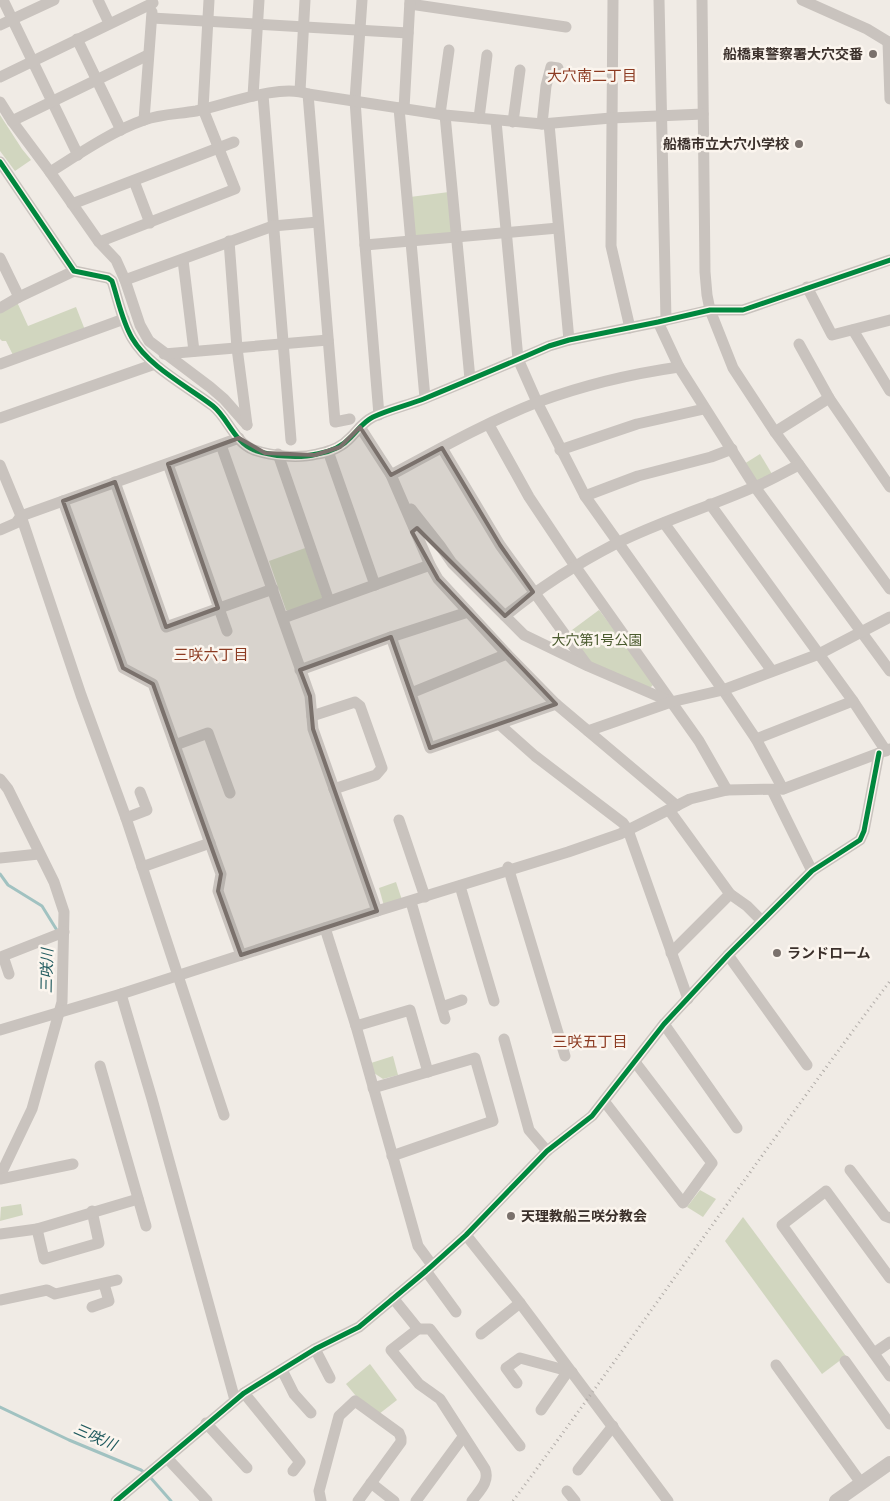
<svg xmlns="http://www.w3.org/2000/svg" width="890" height="1501" font-family="'Roboto Condensed','Noto Sans JP',sans-serif">
<rect width="100%" height="100%" fill="#f0ebe5"/>
<g fill="#d1d6bf">
<polygon points="0,115 22,149 31,160 15,171 0,151"/>
<polygon points="449,192 452,231 449,235 413,235 410,197"/>
<polygon points="17,302 28,326 76,307 85,330 13,355 6,341 2,341 0,339 0,313"/>
<polygon points="760,454 772,474 758,481 752,477 744,464"/>
<polygon points="308,547 323,600 290,612 286,610 269,561"/>
<polygon points="599,610 655,683 650,688 589,662 568,633"/>
<polygon points="396,882 402,900 384,906 379,888"/>
<polygon points="393,1056 398,1075 383,1079 374,1073 371,1063"/>
<polygon points="700,1190 716,1199 703,1217 687,1207"/>
<polygon points="21,1204 23,1215 0,1221 1,1207"/>
<polygon points="743,1217 846,1356 822,1374 725,1241"/>
<polygon points="370,1364 397,1400 379,1414 356,1396 346,1384"/>
</g>
<g fill="none" stroke-linecap="round" stroke-linejoin="round">
<g stroke="#a1c2c1" stroke-width="3">
<polyline points="0,874 8,885 42,906 58,932"/>
<polyline points="0,1407 69,1440 141,1470 145,1473"/>
<polyline points="150,1477 171,1501"/>
</g>
<g stroke="#c9c3be" stroke-width="11">
<polyline points="3,0 78,155"/>
<polyline points="98,0 109,23"/>
<polyline points="362,0 355,100 365,245 379,415"/>
<polyline points="613,0 611,246 630,328"/>
<polyline points="659,0 666,320"/>
<polyline points="702,0 705,272 707,295 710,310 733,368 775,432 890,589"/>
<polyline points="802,0 867,29 890,43"/>
<polyline points="410,4 566,27"/>
<polyline points="152,18 408,33"/>
<polyline points="0,25 54,0"/>
<polyline points="77,39 121,130"/>
<polyline points="888,42 890,99"/>
<polyline points="0,77 153,3"/>
<polyline points="300,91 305,0"/>
<polyline points="308,94 335,422 350,419"/>
<polyline points="263,95 291,440"/>
<polyline points="253,96 259,0"/>
<polyline points="0,102 12,121 50,172 99,242 116,260 125,280 140,325 149,341 210,387 224,399 247,425"/>
<polyline points="399,108 425,398"/>
<polyline points="404,109 410,0"/>
<polyline points="440,114 449,50"/>
<polyline points="445,115 470,379"/>
<polyline points="479,118 487,55"/>
<polyline points="144,120 152,12"/>
<polyline points="12,121 148,55"/>
<polyline points="496,121 518,359 537,402 585,496 723,690 756,739 783,789"/>
<polyline points="513,122 520,70"/>
<polyline points="542,124 546,86 551,67 558,68"/>
<polyline points="549,124 569,340"/>
<path d="M0 162 74 271 108 278 112 281C118 299 122 321 132 338 149 367 187 386 213 406 228 418 234 442 254 450 272 456 298 459 317 454 330 452 342 447 351 437 358 430 363 422 373 417 390 409 409 405 426 398 467 381 508 364 549 346L569 340 658 322 710 310H743L890 260"/>
<path d="M50 172C79 154 112 131 144 120 161 114 179 114 196 111 226 105 280 83 308 94L445 115 542 124 611 118 703 114"/>
<polyline points="134,181 150,223"/>
<polyline points="72,204 234,142"/>
<polyline points="229,241 237,348 247,425"/>
<polyline points="99,242 235,189 203,109 209,0"/>
<polyline points="365,245 558,228"/>
<polyline points="0,258 19,297"/>
<polyline points="183,260 194,351"/>
<polyline points="125,280 273,226 318,222"/>
<polyline points="807,287 832,335 890,320"/>
<polyline points="0,308 19,297 74,271"/>
<polyline points="658,322 679,367 755,487 890,671"/>
<polyline points="853,330 890,391"/>
<polyline points="799,344 829,398 890,487"/>
<polyline points="164,354 328,340"/>
<polyline points="0,364 124,319"/>
<polyline points="0,418 155,364"/>
<polyline points="489,425 529,497 575,566 699,741 727,790"/>
<polyline points="360,427 391,475 430,565 438,579 507,654 556,704 677,806"/>
<polyline points="775,432 829,398"/>
<polyline points="221,445 310,696 313,729 377,911"/>
<polyline points="442,448 500,545 587,665"/>
<polyline points="560,450 637,424 704,409"/>
<polyline points="328,451 375,585"/>
<polyline points="278,454 329,601"/>
<polyline points="168,464 227,631"/>
<polyline points="0,465 21,516 81,695 126,818 224,1115"/>
<path d="M391 475C439 449 487 422 538 402 584 385 630 374 679 367"/>
<polyline points="115,482 166,627 273,589"/>
<polyline points="585,496 638,476 711,457 732,449"/>
<polyline points="63,501 123,668 153,684 221,874 218,891 241,955"/>
<polyline points="710,504 853,701 886,751"/>
<polyline points="411,509 441,547 452,563 524,635 588,666 669,701"/>
<polyline points="664,523 772,671"/>
<polyline points="0,530 16,523 21,516 239,438"/>
<path d="M505 616C540 587 576 564 617 543 661 521 709 507 754 487 770 481 784 472 799 465"/>
<polyline points="283,618 430,565"/>
<polyline points="391,637 430,748 556,704"/>
<polyline points="300,670 391,637 468,612"/>
<polyline points="411,693 507,654"/>
<polyline points="312,716 355,702 360,706 382,768 376,775 334,789"/>
<polyline points="499,724 535,756 623,823 628,830 688,999"/>
<polyline points="588,731 671,702 723,690 819,654 890,617"/>
<polyline points="756,739 853,701"/>
<polyline points="175,745 208,733 230,793"/>
<polyline points="0,779 8,789 54,882 64,912 62,1002 32,1109 0,1176"/>
<polyline points="772,790 812,871"/>
<polyline points="669,810 730,894 747,906 762,921"/>
<polyline points="126,818 147,810 140,792"/>
<polyline points="399,820 425,897"/>
<polyline points="0,858 39,854"/>
<polyline points="142,867 210,843"/>
<polyline points="508,867 565,1056"/>
<polyline points="460,886 494,1001"/>
<polyline points="411,902 445,1019"/>
<polyline points="325,928 356,1026 418,1246 432,1265"/>
<polyline points="671,953 730,894"/>
<polyline points="728,955 807,1065"/>
<polyline points="9,974 3,956 64,932"/>
<polyline points="121,994 152,1099 235,1400"/>
<polyline points="442,1007 462,1000"/>
<polyline points="664,1024 737,1128"/>
<polyline points="356,1026 410,1010 428,1072"/>
<polyline points="0,1030 121,994 377,911 568,852 620,834 690,799 727,790 783,789 890,749"/>
<polyline points="504,1039 529,1130 547,1151"/>
<polyline points="100,1066 146,1226"/>
<polyline points="373,1088 475,1058 493,1121 392,1156"/>
<polyline points="604,1101 683,1203 712,1163 635,1062"/>
<polyline points="850,1170 885,1216 890,1218"/>
<polyline points="0,1179 73,1164"/>
<polyline points="37,1229 44,1259 99,1243 92,1211"/>
<polyline points="0,1234 37,1229 138,1199"/>
<polyline points="466,1235 520,1303 668,1501"/>
<polyline points="426,1271 456,1312"/>
<polyline points="890,1278 826,1191 782,1225 890,1376"/>
<polyline points="393,1298 418,1329"/>
<polyline points="0,1300 47,1290 55,1294 117,1280"/>
<polyline points="92,1307 109,1301 104,1284"/>
<polyline points="481,1334 520,1303"/>
<polyline points="315,1349 330,1378"/>
<polyline points="874,1353 890,1342"/>
<polyline points="845,1361 890,1424"/>
<polyline points="776,1365 861,1483"/>
<polyline points="282,1370 294,1394 311,1413"/>
<polyline points="517,1383 506,1368 520,1358 572,1372"/>
<polyline points="244,1393 300,1462 293,1471"/>
<polyline points="541,1410 568,1371"/>
<polyline points="206,1423 247,1468"/>
<polyline points="167,1458 207,1501"/>
<polyline points="578,1470 613,1426"/>
<polyline points="371,1483 394,1501"/>
<polyline points="567,1491 575,1501"/>
<polyline points="116,1501 244,1393 315,1349 359,1327 426,1271 466,1235 547,1151 592,1116 664,1024 728,955 812,871 860,840 864,831 879,753"/>
<polyline points="321,1501 319,1491 339,1416 355,1401 399,1433 401,1438 401,1442 358,1501"/>
<polyline points="416,1501 463,1437"/>
<path d="M472 1501C479 1491 490 1482 485 1469L440 1399 419 1384 391 1350 418 1329H430L520 1446"/>
</g>
<polyline stroke="#c9c3be" stroke-width="14" points="836,1501 890,1463"/>
<path stroke="#b1aca8" stroke-width="3" stroke-dasharray="1 4" stroke-linecap="butt" d="M513 1501C640 1329 762 1152 890 981"/>
<defs>
<g id="cycleway">
<path d="M0 162 74 271 108 278 112 281C118 299 122 321 132 338 149 367 187 386 213 406 228 418 234 442 254 450 272 456 298 459 317 454 330 452 342 447 351 437 358 430 363 422 373 417 390 409 409 405 426 398 467 381 508 364 549 346L569 340 658 322 710 310H743L890 260"/>
<polyline points="116,1501 244,1393 315,1349 359,1327 426,1271 466,1235 547,1151 592,1116 664,1024 728,955 812,871 860,840 864,831 879,753"/>
</g>
</defs>
<use href="#cycleway" stroke="#fbf5ee" stroke-width="8"/>
<use href="#cycleway" stroke="#00873e" stroke-width="5"/>
</g>
<path fill="#7a716c" fill-opacity="0.2" stroke="#7a716c" stroke-width="4" stroke-linejoin="round" d="M360 427 391 475 442 448 500 545 533 592 505 616 417 528 412 532 438 579 556 704 430 748 391 637 300 670 310 696 313 729 377 911 241 955 218 891 221 874 153 684 123 668 63 501 115 482 166 627 218 608 168 464 239 438 265 453 315 455 340 447Z"/>
<g fill="#7a716c" stroke="#fbf5ee" stroke-width="2">
<circle cx="873" cy="54" r="5"/>
<circle cx="799" cy="144" r="5"/>
<circle cx="777" cy="953" r="5"/>
<circle cx="511" cy="1216" r="5"/>
</g>
<g text-anchor="middle" dominant-baseline="central" stroke-width="5" stroke-linejoin="round" paint-order="stroke">
<g font-size="14" font-weight="bold" fill="#3b302b" stroke="#fbf5ee" text-anchor="end">
<text x="863" y="54">船橋東警察署大穴交番</text>
<text x="789" y="144">船橋市立大穴小学校</text>
<text x="787" y="953" text-anchor="start">ランドローム</text>
<text x="521" y="1216" text-anchor="start">天理教船三咲分教会</text>
</g>
<g font-size="14" fill="#4a5a2e" stroke="#fbf5ee">
<text x="597" y="640">大穴第1号公園</text>
</g>
<g font-size="15" fill="#8c3b22" stroke="#fbf5ee">
<text x="592" y="76">大穴南二丁目</text>
<text x="211" y="655">三咲六丁目</text>
<text x="590" y="1042">三咲五丁目</text>
</g>
<g font-size="15" font-style="italic" fill="#1f5a5e" stroke="#fbf5ee">
<text transform="translate(47 971) rotate(-89)">三咲川</text>
<text transform="translate(95 1437) rotate(24)">三咲川</text>
</g>
</g>
</svg>
